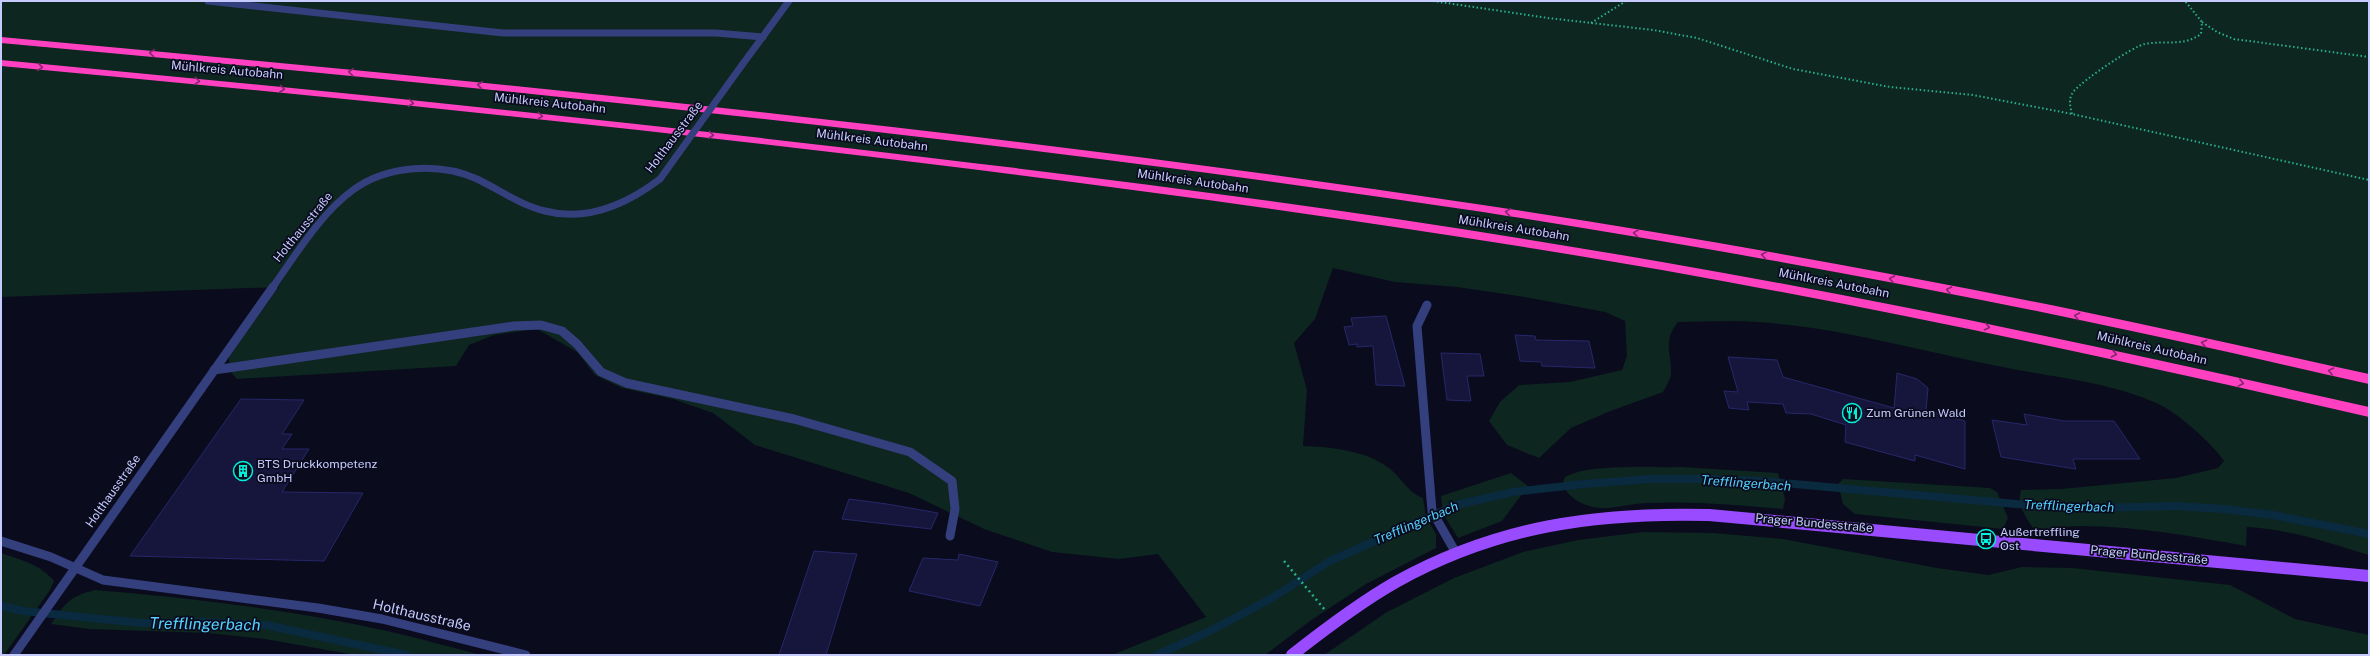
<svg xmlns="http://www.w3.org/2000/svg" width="2370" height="656" font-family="'Public Sans',sans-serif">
<rect width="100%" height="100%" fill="#0a0b1c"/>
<g fill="#0d2620">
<path d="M1 1H2369V555C2329 543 2289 529 2247 527L2246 546C2191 536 2135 526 2079 526 2065 526 2050 530 2036 532 2027 519 2016 506 2021 490L2061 489 2176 478 2218 468 2224 461C2211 442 2177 412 2156 403 2107 381 2050 377 1997 366 1917 350 1838 327 1757 322 1731 320 1704 322 1678 322 1662 342 1672 353 1671 374 1670 380 1666 387 1663 392L1608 412 1571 428 1539 458 1507 445 1489 421 1500 402 1519 385 1570 382 1622 370 1627 356 1625 321 1605 312 1525 297 1457 287 1395 282 1333 268 1315 319 1294 343 1307 390 1303 446C1331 447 1365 450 1389 468 1403 479 1406 491 1423 498L1426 517 1436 534V548L1366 584 1310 621 1265 655H1112L1206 617 1158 554 1119 559 1052 552 984 529 909 493 755 445 713 413 673 399 622 388 595 375 577 352 537 329 494 335 469 345 456 366 237 379 229 370V357L279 287 1 297Z"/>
<path d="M1681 467 1778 473 1785 499 1783 509C1738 505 1693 501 1648 503 1633 503 1607 511 1593 507 1580 504 1569 497 1562 485L1565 477C1589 463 1651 468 1681 467Z"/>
<polygon points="1511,473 1528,486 1502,521 1458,538 1443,514 1441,496"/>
<polygon points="1843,479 1990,488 1997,492 2008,518 2003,529 1855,514 1843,504 1838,484"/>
<polygon points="1643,532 1714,533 1783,539 1937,568 1988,575 2022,567 2072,568 2230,585 2295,619 2369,635 2369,655 1324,655 1387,612 1454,578 1523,552 1578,540"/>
<path d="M1 553C21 560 40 564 54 581L50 590 4 655H1Z"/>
<path d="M95 590C193 598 292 610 387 631 419 638 450 647 481 655H355L265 639 207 633 89 629 51 624C65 603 70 596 95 590Z"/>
</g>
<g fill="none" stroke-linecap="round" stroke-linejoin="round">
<g stroke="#0a2a40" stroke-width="8">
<polyline points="1,606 23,611 141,623 203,622 266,625 406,655"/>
<polyline points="1157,655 1210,631 1272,598 1330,561 1456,505 1513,492 1584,484 1649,479 1710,479 1761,481 2016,504 2094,508 2176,506 2224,509 2273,515 2369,534"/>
</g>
</g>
<g fill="#16163d" stroke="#27276a">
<polygon points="1386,316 1405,386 1376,385 1373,346 1357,347 1357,344 1349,345 1344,327 1353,326 1351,318"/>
<polygon points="1515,335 1535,336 1536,340 1589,341 1595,368 1542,366 1541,362 1520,361"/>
<polygon points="1441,353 1480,354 1484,376 1467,376 1471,401 1447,400"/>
<polygon points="1728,357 1777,360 1783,377 1894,408 1897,373 1917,379 1928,388 1926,410 1965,421 1965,469 1915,455 1915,461 1845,442 1846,425 1811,414 1786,413 1783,404 1747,402 1749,410 1729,408 1724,391 1738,392"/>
<polygon points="241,399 304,400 282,434 292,434 282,449 309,449 282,492 363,493 324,561 130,556"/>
<polygon points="2024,414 2064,421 2114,421 2140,459 2073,459 2076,469 2001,457 1992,420 2027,425"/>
<polygon points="849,499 887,504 938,513 931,529 842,519"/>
<polygon points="814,551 857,554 826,655 779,655"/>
<polygon points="959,554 998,562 980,606 909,591 923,558 958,560"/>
</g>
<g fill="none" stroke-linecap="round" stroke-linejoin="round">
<g stroke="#29b08d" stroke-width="2" stroke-dasharray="1.5 2.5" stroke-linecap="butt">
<polyline points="1433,1 1548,18 1653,30 1697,38 1793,69 1890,87 1973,95 2072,114 2369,180"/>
<polyline points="2202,22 2217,32 2234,39 2369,57"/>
<polyline points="1591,23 1626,1"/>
<path d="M2072 114C2070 106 2068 98 2074 91 2082 81 2133 46 2145 44 2166 40 2183 47 2201 34L2202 22 2185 1"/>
</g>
<polyline stroke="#29b08d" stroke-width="2.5" stroke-dasharray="2 3.5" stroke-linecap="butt" points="1284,561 1325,610"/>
<g stroke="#343f7d" stroke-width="7">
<polyline points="208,1 503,33 716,33 763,37"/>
<polyline points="742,65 789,1"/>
<path d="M272 288C295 256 321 213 353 190 387 165 439 162 477 179 500 190 520 205 545 211 587 222 627 204 660 179"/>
</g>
<g stroke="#343f7d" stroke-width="9">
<polyline points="214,370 514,326 541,325 562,331 577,344 601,372 626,383 794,419 910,452 952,481 955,509 950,536"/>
<polyline points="201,389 273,287"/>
</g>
<g stroke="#343f7d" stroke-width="9">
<polyline points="1427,305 1417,326 1432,511 1456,553"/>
<polyline points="1,541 51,557 103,580 318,608 382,619 526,655"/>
<polyline points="14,655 201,389"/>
</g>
<path stroke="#994cff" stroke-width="12" d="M1292 655C1325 629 1359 603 1396 582 1497 526 1596 512 1709 515L2369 576"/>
<g fill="#ff40c1" fill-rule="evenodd">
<path d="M1 37C496 82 991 131 1483 205 1681 235 1879 270 2075 310 2173 330 2271 353 2369 374V384C2271 362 2173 339 2075 319 1879 278 1681 243 1483 212 991 138 496 88 1 43Z"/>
<path d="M1 60C309 89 616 120 923 157 1170 186 1416 219 1662 262 1899 303 2134 354 2369 407V417C2134 363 1899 312 1662 270 1432 230 1202 198 971 169 648 129 325 96 1 66Z"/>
</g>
<polyline stroke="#343f7d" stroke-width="7" points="660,179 742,65"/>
</g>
<defs><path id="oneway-chevron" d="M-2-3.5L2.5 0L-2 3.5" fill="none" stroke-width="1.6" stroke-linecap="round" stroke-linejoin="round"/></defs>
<g stroke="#84266e">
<use href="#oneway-chevron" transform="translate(152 53) rotate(-175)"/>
<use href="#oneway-chevron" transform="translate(40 67) rotate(5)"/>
<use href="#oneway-chevron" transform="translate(351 72) rotate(-174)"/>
<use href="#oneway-chevron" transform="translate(197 81) rotate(5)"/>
<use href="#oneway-chevron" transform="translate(480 85) rotate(-174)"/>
<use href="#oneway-chevron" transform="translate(282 89) rotate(6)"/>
<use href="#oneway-chevron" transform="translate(411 103) rotate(6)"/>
<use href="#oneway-chevron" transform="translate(540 116) rotate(6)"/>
<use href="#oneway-chevron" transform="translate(711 135) rotate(6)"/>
<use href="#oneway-chevron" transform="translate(1508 212) rotate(-172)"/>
<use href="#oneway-chevron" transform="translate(1636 233) rotate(-171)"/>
<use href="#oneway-chevron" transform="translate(1764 255) rotate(-170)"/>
<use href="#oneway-chevron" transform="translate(1892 279) rotate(-169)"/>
<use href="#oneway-chevron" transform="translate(1949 290) rotate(-169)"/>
<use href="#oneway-chevron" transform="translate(2077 316) rotate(-169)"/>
<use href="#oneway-chevron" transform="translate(1987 327) rotate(12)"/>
<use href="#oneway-chevron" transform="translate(2204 343) rotate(-168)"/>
<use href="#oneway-chevron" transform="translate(2114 354) rotate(13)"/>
<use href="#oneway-chevron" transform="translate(2331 371) rotate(-168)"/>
<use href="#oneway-chevron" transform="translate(2241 383) rotate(13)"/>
</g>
<defs>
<symbol id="restaurant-ring" viewBox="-11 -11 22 22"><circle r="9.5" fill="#0a0b1c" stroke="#00f0d9" stroke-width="1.5"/><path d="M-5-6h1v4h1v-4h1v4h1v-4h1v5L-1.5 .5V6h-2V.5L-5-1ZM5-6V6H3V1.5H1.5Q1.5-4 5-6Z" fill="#00f0d9"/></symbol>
<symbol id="building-ring" viewBox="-11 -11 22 22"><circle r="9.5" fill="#0a0b1c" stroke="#00f0d9" stroke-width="1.5"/><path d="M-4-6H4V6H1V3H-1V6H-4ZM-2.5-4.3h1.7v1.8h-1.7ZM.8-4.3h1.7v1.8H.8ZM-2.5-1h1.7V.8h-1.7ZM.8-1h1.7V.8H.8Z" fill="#00f0d9"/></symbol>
<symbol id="bus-ring" viewBox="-11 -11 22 22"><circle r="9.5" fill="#0a0b1c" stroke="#00f0d9" stroke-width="1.5"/><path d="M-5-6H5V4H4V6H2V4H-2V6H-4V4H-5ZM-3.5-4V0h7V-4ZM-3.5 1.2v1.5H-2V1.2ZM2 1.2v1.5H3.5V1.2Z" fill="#00f0d9"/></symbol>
</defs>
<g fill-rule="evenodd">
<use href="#restaurant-ring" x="1841" y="402" width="22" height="22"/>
<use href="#building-ring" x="232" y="460" width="22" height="22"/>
<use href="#bus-ring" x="1975" y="528" width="22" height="22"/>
</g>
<g text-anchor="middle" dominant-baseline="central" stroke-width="3.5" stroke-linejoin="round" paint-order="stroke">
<g font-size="12" fill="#c5caff" stroke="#0a0b1c">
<text transform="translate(227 70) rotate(5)">Mühlkreis Autobahn</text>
<text transform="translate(550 103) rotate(6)">Mühlkreis Autobahn</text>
<text transform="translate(674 137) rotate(-53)">Holthausstraße</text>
<text transform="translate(872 140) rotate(7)">Mühlkreis Autobahn</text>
<text transform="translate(1193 181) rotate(8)">Mühlkreis Autobahn</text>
<text transform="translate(303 227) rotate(-51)">Holthausstraße</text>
<text transform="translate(1514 228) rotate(9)">Mühlkreis Autobahn</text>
<text transform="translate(1834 283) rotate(11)">Mühlkreis Autobahn</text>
<text transform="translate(2152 348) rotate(13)">Mühlkreis Autobahn</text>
<text transform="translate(113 491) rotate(-55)">Holthausstraße</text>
<text transform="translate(1814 523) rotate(5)">Prager Bundesstraße</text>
<text transform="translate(2149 555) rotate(5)">Prager Bundesstraße</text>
</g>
<g font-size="12" fill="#c5caff" stroke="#0a0b1c" text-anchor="start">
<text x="1866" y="413">Zum Grünen Wald</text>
<text x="257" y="464">BTS Druckkompetenz<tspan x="257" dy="14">GmbH</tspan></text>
<text x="2000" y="532">Außertreffling<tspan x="2000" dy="14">Ost</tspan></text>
</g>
<g font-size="13" font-style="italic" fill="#53d1ff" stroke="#0a0b1c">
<text transform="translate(1746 483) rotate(4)">Trefflingerbach</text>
<text transform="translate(2069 506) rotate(2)">Trefflingerbach</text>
<text transform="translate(1416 523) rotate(-23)">Trefflingerbach</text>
</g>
<g font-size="14" fill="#c5caff" stroke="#0a0b1c">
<text transform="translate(422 615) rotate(13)">Holthausstraße</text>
</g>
<g font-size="16" font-style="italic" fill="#53d1ff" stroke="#0a0b1c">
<text transform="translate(205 624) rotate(1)">Trefflingerbach</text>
</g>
</g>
<rect width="2370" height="656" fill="none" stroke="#c5caff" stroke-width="4"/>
</svg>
